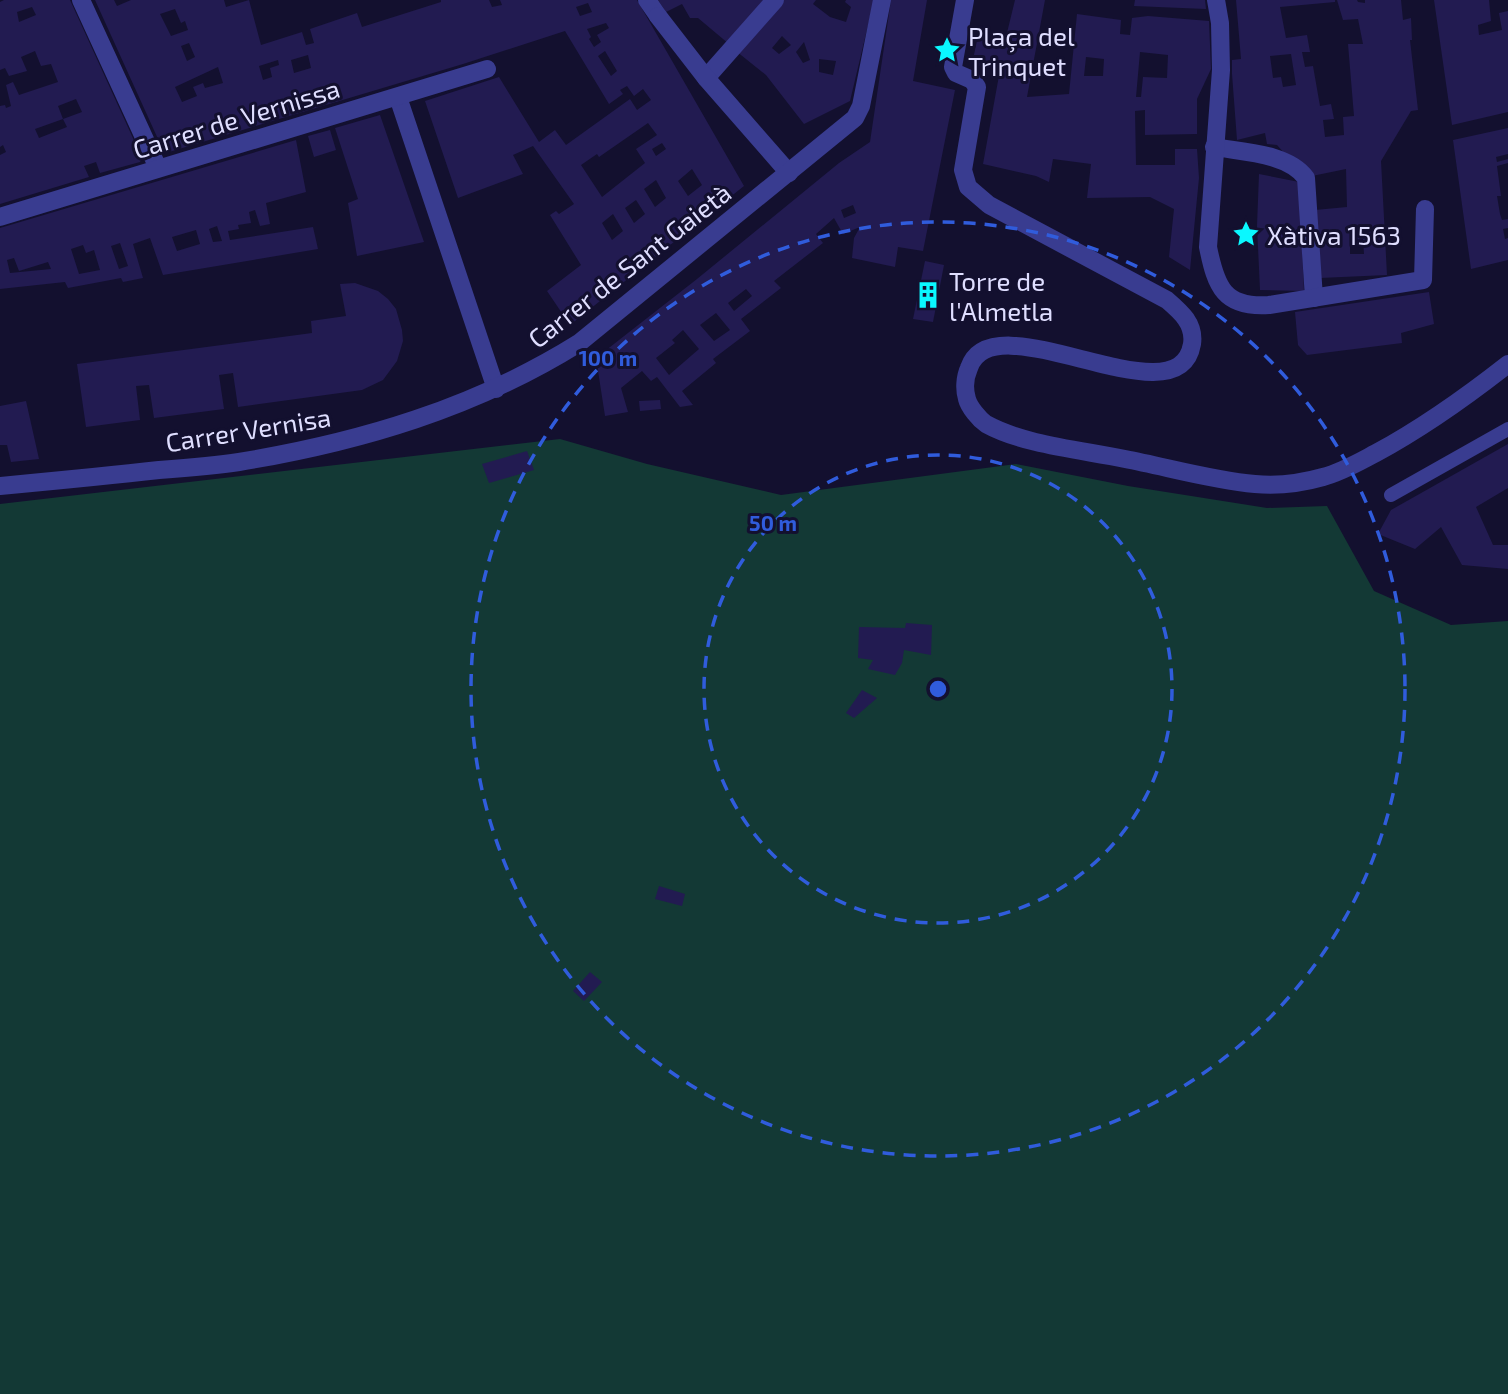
<svg xmlns="http://www.w3.org/2000/svg" width="1508" height="1394" font-family="'Exo 2',sans-serif">
<rect width="100%" height="100%" fill="#13102f"/>
<polygon fill="#133935" points="560,439 647,464 781,495 1016,464 1128,486 1267,508 1327,506 1374,591 1451,625 1508,621 1508,1394 0,1394 0,504"/>
<g fill="#221b51" fill-rule="evenodd">
<path d="M4 0H70L142 158 140 162 100 173 96 162 84 166 89 177 0 204V155L6 152 3 145 0 147V106L5 105 6 108 11 106 6 85 13 82 19 95 58 82 51 64 41 66 35 51 21 57 27 71 9 76 5 68 0 70V2ZM32 7 36 15 19 22 17 12ZM76 99 82 112 63 119 67 127 39 138 35 129 63 119 58 106Z"/>
<path d="M95 0H114L117 6 131 0H224L226 7 249 0 261 45 302 32 306 45 314 43 310 29 357 13 362 27 441 2V0H489L492 7 502 5 500 0H637L744 186 570 325 547 291 581 265 550 215 556 211 559 214 574 204 533 146 513 155 523 174 458 198 425 101 499 77 539 142 555 130 566 145 630 99 637 110 651 100 643 89 634 96 627 86 620 90 623 94 609 104 565 31 463 64 169 152 163 150ZM588 3 592 12 580 16 576 7ZM175 9 181 23 185 21 188 30 171 36 160 14ZM606 23 609 28 597 35 601 42 594 47 589 39 591 37 587 29ZM189 43 195 57 187 61 181 46ZM605 51 617 71 611 76 598 56ZM308 55 311 68 294 73 291 60ZM278 60 279 65 270 68 272 77 263 80 259 66ZM218 67 223 83 205 88 203 83 193 87 197 96 182 102 175 87ZM648 123 657 135 636 149 645 163 602 197 581 165 597 154 599 157ZM662 143 666 149 656 156 652 149ZM692 169 702 185 688 196 678 181ZM656 180 666 198 655 207 644 189ZM636 200 645 214 634 223 625 208ZM613 214 623 231 612 240 602 223Z"/>
<polygon points="658,0 770,0 729,44 698,18 690,18 682,4 666,12"/>
<path d="M782 0H816L813 4 830 17 846 22 851 7 845 2 846 0H874L850 101 804 124 766 75 736 51ZM782 36 791 45 779 54 772 48ZM804 42 810 60 803 63 796 52ZM819 59 836 61 833 75 819 72Z"/>
<path d="M891 0H927L913 81 955 90 923 251 898 247 895 267 852 258 854 238 860 227 843 234 834 218 816 234 823 243 774 281 781 288 741 319 750 331 713 359 716 363 682 391 693 405 680 407 657 377 651 381 642 371 621 388 628 412 605 416 596 358 697 279 839 163 870 142ZM853 205 856 213 844 218 841 210ZM746 289 752 296 734 311 728 303ZM716 313 730 330 714 341 700 325ZM683 330 699 349 669 375 656 358 675 343 672 340Z"/>
<path d="M1015 0H1045L1027 97 1069 94 1077 14 1121 20 1120 34 1130 35 1132 18 1148 16 1209 21 1211 69 1197 99V134L1145 135V110L1135 111 1136 165H1175V149H1197L1199 178 1190 270 1169 257 1174 209 1150 197 1087 198 1091 164 1053 159 1049 182 1036 176 983 164 1000 70 972 64 978 36 1005 41ZM1140 52 1168 55 1167 78 1143 77 1141 97H1136ZM1086 57 1104 59 1103 76H1084Z"/>
<polygon points="1135,0 1205,0 1206,9 1134,6"/>
<path d="M1236 0H1335V2L1280 7 1286 38 1307 35 1310 52H1302L1305 67 1313 66 1320 106 1331 104 1334 119 1323 120 1325 137 1344 135 1343 117 1354 116 1348 44H1363L1358 19 1343 20 1337 0H1357L1358 2 1365 3V0H1401L1403 20 1411 18 1412 40H1410L1418 110 1411 111 1381 161 1387 275 1320 278 1315 210 1347 207 1346 169 1312 176 1294 164 1277 145 1267 144 1265 133 1237 140 1232 74V60L1241 59ZM1291 54 1296 85 1283 87 1281 77 1273 78 1270 56ZM1363 239 1364 254H1350V240Z"/>
<polygon points="1434,0 1489,0 1491,21 1478,25 1479,35 1502,30 1499,13 1508,11 1508,112 1452,125"/>
<polygon points="380,115 424,242 357,256 348,203 358,199 335,128"/>
<polygon points="1508,128 1508,154 1496,157 1497,162 1508,159 1508,163 1497,166 1501,196 1497,196 1500,214 1502,220 1508,219 1508,228 1503,229 1505,239 1508,238 1508,260 1471,269 1453,140"/>
<polygon points="330,130 336,150 314,157 308,136"/>
<path d="M296 140 306 192 266 203 270 224 260 226 255 210 249 212 251 223 238 225 239 229 228 231 230 240 313 227 318 249 163 275 150 238 133 244 143 278 123 282 121 278 68 288 65 282 0 289V228ZM217 226 222 241 213 242 209 229ZM196 230 200 244 177 251 172 237ZM120 243 128 266 119 269 111 246ZM83 245 86 253 94 250 100 270 79 274 71 249ZM14 258 19 271 48 262 51 269 10 273 7 260Z"/>
<polygon points="1259,174 1299,182 1304,291 1260,290 1257,226"/>
<polygon points="925,261 944,265 933,322 913,319"/>
<polygon points="355,283 378,291 388,299 396,309 402,330 403,341 397,361 383,380 362,390 238,407 233,373 219,375 224,409 154,418 149,385 136,386 140,420 86,427 77,364 312,333 311,321 346,316 340,284"/>
<polygon points="1429,292 1434,324 1401,333 1402,343 1307,355 1298,345 1295,312"/>
<polygon points="660,400 661,409 640,411 639,401"/>
<polygon points="26,401 39,459 11,462 7,445 0,445 0,406"/>
<polygon points="1508,444 1508,488 1476,507 1493,545 1508,545 1508,569 1462,565 1441,527 1415,549 1378,534 1391,510"/>
<polygon points="527,451 534,470 489,483 482,464"/>
<polygon points="906,623 932,625 931,655 904,650 902,663 895,675 868,669 873,660 858,658 859,627 905,628"/>
<polygon points="862,690 877,698 854,718 846,713"/>
<polygon points="659,886 685,894 682,906 655,899"/>
<polygon points="590,972 602,982 584,1001 573,991"/>
</g>
<g fill="none" stroke-linecap="round" stroke-linejoin="round">
<polyline stroke="#393c90" stroke-width="14" points="1391,495 1508,429"/>
<g stroke="#393c90" stroke-width="18">
<polyline points="647,0 658,16"/>
<polyline points="706,78 775,0"/>
<path d="M1214 147C1242 152 1288 153 1306 178L1314 298"/>
</g>
<g stroke="#393c90" stroke-width="18">
<polyline points="81,0 158,168"/>
<path d="M965 0 953 67 956 73 972 80 977 87 963 170 968 187 989 205 1167 300C1181 312 1195 324 1192 344 1178 425 993 297 969 368 965 377 964 389 967 399 969 407 979 419 986 424 1024 445 1082 450 1125 459 1167 467 1211 480 1255 484 1277 486 1302 483 1323 477 1342 472 1359 462 1376 453 1424 427 1466 397 1508 364"/>
<path d="M1216 0 1220 23 1221 70 1208 247C1216 287 1224 308 1269 305L1423 280 1425 209"/>
<polyline points="658,16 706,78 789,173"/>
<polyline points="398,97 496,389"/>
<polyline points="0,217 487,69"/>
<path d="M0 486C53 481 106 476 159 470 186 468 213 466 239 462 360 442 475 408 579 343L855 118 861 106 882 0"/>
</g>
</g>
<g fill="none" stroke="#305cdc" stroke-width="3.5" stroke-dasharray="12 9">
<circle cx="938" cy="689" r="234"/>
<circle cx="938" cy="689" r="467"/>
</g>
<defs>
<symbol id="sight-bare" viewBox="-9 -9 18 18"><path d="M0-6L1.8-2.2L6-1.7L2.9 1.2L3.7 5.4L0 3.3L-3.7 5.4L-2.9 1.2L-6-1.7L-1.8-2.2Z" fill="#0af8ff" stroke="#13102f" stroke-width="2.5" paint-order="stroke"/></symbol>
<symbol id="building-bare" viewBox="-9 -9 18 18"><path d="M-4-6H4V6H1V3H-1V6H-4ZM-2.5-4.3h1.7v1.8h-1.7ZM.8-4.3h1.7v1.8H.8ZM-2.5-1h1.7V.8h-1.7ZM.8-1h1.7V.8H.8Z" fill="#0af8ff" stroke="#13102f" stroke-width="2.5" paint-order="stroke"/></symbol>
</defs>
<g fill-rule="evenodd">
<use href="#sight-bare" x="928" y="31" width="38" height="38"/>
<use href="#sight-bare" x="1227" y="215" width="38" height="38"/>
<use href="#building-bare" x="909" y="276" width="38" height="38"/>
</g>
<g text-anchor="middle" dominant-baseline="central" stroke-width="6" stroke-linejoin="round" paint-order="stroke">
<g font-size="26" fill="#dfdeff" stroke="#13102f" text-anchor="start">
<text x="968" y="35">Plaça del<tspan x="968" dy="30">Trinquet</tspan></text>
<text x="1267" y="234">Xàtiva 1563</text>
<text x="949" y="280">Torre de<tspan x="949" dy="30">l'Almetla</tspan></text>
</g>
<g font-size="26" fill="#dfdeff" stroke="#13102f">
<text transform="translate(236 118) rotate(-17)">Carrer de Vernissa</text>
<text transform="translate(629 265) rotate(-38)">Carrer de Sant Gaietà</text>
<text transform="translate(248 429) rotate(-9)">Carrer Vernisa</text>
</g>
</g>
<circle cx="938" cy="689" r="10" fill="#305cdc" stroke="#13102f" stroke-width="3.5"/>
<g font-size="21" text-anchor="middle" font-weight="bold" fill="#305cdc" stroke="#13102f" stroke-width="6" stroke-linejoin="round" paint-order="stroke">
<text x="608" y="366">100 m</text>
<text x="773" y="531">50 m</text>
</g>
</svg>
